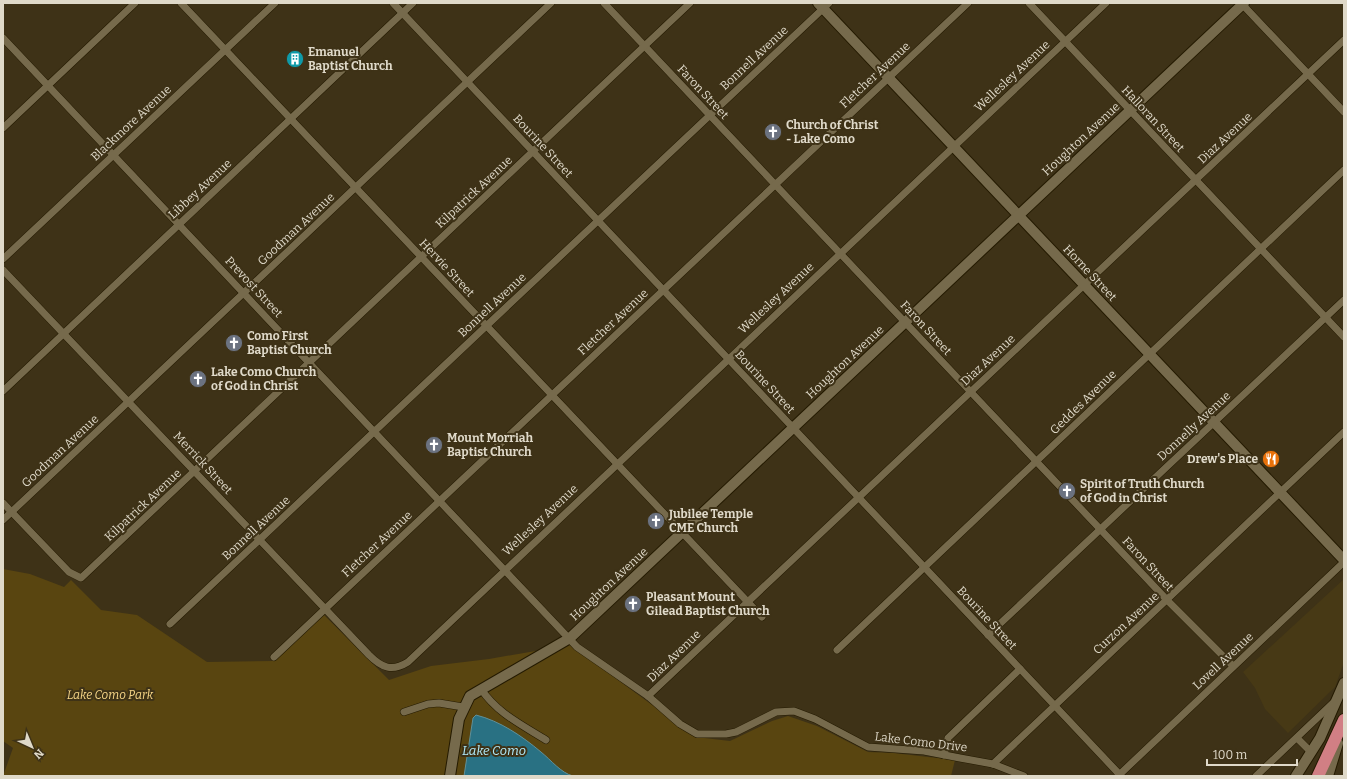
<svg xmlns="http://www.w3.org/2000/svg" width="1347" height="779" font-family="Bitter,serif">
<rect width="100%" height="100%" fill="#3e3217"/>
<polygon fill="#473915" points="1344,579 1344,662 1335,687 1288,733 1265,709 1255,688 1243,672"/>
<polygon fill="#594510" points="3,569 30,574 64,587 71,580 101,610 137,615 207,662 274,661 324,615 389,680 431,666 489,659 570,645 696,737 730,741 772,721 788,716 817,726 868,752 893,753 955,760 951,776 3,776 13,748 3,741"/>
<path fill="#297183" stroke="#609098" d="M476 715C500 721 522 736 541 752 551 760 561 773 573 776H464L473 718Z"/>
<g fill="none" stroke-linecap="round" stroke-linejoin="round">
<defs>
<g id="street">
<polyline points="181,3 762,617"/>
<polyline points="393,3 1121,776"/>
<polyline points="604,3 1167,600 1233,666"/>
<polyline points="1029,3 1344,337"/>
<polyline points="1241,3 1344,112"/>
<polyline points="3,38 577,647 648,696 680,724 697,734 726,734 736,732 776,712 794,711 815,719 868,747 924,751 960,758 993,764 1024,776"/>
<polyline points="3,128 135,3"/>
<polyline points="3,259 275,3"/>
<path d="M3 270 369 655C382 668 392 672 408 662L1106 3"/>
<polyline points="3,391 413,3"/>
<polyline points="3,503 69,572 81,578 690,3"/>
<polyline points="3,520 551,3"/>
<polyline points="170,624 829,3"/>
<polyline points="988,635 1344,300"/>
<polyline points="837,650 1344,170"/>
<polyline points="274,657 968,3"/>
<path d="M481 689C497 713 522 725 546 740"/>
<polyline points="648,696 1344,40"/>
<polyline points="404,712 428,704 439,703 463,707"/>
<polyline points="1297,738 1311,752"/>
<polyline points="944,755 948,738 1020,669"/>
<polyline points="993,764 1344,432"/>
<polyline points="1118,776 1344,562"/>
<polyline points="1256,776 1333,703"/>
</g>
<g id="secondary">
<polyline points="818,3 1344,560"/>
<polyline points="450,776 459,719 470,696 570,638 1244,3"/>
<polyline points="1296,776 1320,738 1344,683"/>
<polyline points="1328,776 1338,743"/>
</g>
<polyline id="highway" points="1318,776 1344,720"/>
</defs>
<use href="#street" stroke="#241a00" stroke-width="8"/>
<use href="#secondary" stroke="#241a00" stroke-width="12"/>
<use href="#highway" stroke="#241a00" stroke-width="14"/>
<use href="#street" stroke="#766a4c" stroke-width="7"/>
<use href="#secondary" stroke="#766a4c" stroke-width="10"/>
<use href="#highway" stroke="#d17f84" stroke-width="12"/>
</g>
<defs>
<symbol id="building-disc" viewBox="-11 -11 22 22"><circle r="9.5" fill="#0f9aa8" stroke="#3e3217"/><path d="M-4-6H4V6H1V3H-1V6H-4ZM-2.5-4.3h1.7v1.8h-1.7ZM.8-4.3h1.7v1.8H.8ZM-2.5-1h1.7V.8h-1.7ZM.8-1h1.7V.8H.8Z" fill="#fff"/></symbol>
<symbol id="church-disc" viewBox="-11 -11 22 22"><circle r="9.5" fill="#6b7280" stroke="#3e3217"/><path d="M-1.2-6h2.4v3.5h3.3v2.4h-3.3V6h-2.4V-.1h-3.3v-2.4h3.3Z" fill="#fff"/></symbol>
<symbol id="restaurant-disc" viewBox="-11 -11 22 22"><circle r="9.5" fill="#e8710a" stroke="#3e3217"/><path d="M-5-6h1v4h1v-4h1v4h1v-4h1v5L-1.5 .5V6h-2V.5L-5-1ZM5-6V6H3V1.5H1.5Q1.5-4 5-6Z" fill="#fff"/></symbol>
</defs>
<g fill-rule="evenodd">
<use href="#building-disc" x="285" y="49" width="20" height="20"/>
<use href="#church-disc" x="763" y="122" width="20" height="20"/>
<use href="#church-disc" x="224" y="333" width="20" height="20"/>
<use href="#church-disc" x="188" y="369" width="20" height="20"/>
<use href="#church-disc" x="424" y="435" width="20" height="20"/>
<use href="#restaurant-disc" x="1261" y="449" width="20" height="20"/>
<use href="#church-disc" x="1057" y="481" width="20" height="20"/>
<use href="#church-disc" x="646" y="511" width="20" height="20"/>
<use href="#church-disc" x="623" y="594" width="20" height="20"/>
</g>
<g text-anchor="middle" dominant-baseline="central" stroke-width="4" stroke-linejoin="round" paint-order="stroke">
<g font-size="12" font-weight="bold" fill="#dfd9c9" stroke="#3e3217" text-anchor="start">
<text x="308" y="52">Emanuel<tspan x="308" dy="14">Baptist Church</tspan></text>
<text x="786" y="125">Church of Christ<tspan x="786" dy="14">- Lake Como</tspan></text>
<text x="247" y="336">Como First<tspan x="247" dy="14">Baptist Church</tspan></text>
<text x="211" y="372">Lake Como Church<tspan x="211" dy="14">of God in Christ</tspan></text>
<text x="447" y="438">Mount Morriah<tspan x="447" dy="14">Baptist Church</tspan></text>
<text x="1258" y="459" text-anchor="end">Drew's Place</text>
<text x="1080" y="484">Spirit of Truth Church<tspan x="1080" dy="14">of God in Christ</tspan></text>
<text x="669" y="514">Jubilee Temple<tspan x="669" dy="14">CME Church</tspan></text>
<text x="646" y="597">Pleasant Mount<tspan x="646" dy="14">Gilead Baptist Church</tspan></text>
</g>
<g font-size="12" fill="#dfd9c9" stroke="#3e3217">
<text transform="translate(754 58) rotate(-43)">Bonnell Avenue</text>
<text transform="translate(875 75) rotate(-43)">Fletcher Avenue</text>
<text transform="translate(1012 76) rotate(-43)">Wellesley Avenue</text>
<text transform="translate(703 92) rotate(47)">Faron Street</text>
<text transform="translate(1153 119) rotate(47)">Halloran Street</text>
<text transform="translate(131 123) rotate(-43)">Blackmore Avenue</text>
<text transform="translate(1225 138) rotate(-43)">Diaz Avenue</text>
<text transform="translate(1081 139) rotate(-43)">Houghton Avenue</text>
<text transform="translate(543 146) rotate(47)">Bourine Street</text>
<text transform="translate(200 189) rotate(-43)">Libbey Avenue</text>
<text transform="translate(474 192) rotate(-43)">Kilpatrick Avenue</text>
<text transform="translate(296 229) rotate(-43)">Goodman Avenue</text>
<text transform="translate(447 268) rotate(47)">Hervie Street</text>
<text transform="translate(1090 273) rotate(47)">Horne Street</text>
<text transform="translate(254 287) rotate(47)">Prevost Street</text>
<text transform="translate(776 298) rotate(-43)">Wellesley Avenue</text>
<text transform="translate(492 305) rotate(-43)">Bonnell Avenue</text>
<text transform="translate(613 322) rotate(-43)">Fletcher Avenue</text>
<text transform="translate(926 328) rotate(47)">Faron Street</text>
<text transform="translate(988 360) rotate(-43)">Diaz Avenue</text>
<text transform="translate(845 362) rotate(-43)">Houghton Avenue</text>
<text transform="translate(765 382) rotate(47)">Bourine Street</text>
<text transform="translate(1083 402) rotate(-44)">Geddes Avenue</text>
<text transform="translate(1194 426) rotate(-43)">Donnelly Avenue</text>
<text transform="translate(60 451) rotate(-43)">Goodman Avenue</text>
<text transform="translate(203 463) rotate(47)">Merrick Street</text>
<text transform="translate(143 505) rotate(-43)">Kilpatrick Avenue</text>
<text transform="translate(540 520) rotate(-43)">Wellesley Avenue</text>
<text transform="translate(256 528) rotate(-43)">Bonnell Avenue</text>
<text transform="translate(377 544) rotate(-43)">Fletcher Avenue</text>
<text transform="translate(1148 564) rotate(47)">Faron Street</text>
<text transform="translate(609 584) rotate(-43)">Houghton Avenue</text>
<text transform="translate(987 618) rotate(47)">Bourine Street</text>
<text transform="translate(1126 623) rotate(-43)">Curzon Avenue</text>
<text transform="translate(674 656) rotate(-44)">Diaz Avenue</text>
<text transform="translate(1223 661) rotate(-43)">Lovell Avenue</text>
<text transform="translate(921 742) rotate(7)">Lake Como Drive</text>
</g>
<g font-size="12" font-style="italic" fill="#f7d687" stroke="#3e3217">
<text x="110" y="695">Lake Como Park</text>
</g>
<g font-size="13" font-style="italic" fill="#b0eafb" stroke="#3e3217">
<text x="494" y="750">Lake Como</text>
</g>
</g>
<rect width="1347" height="779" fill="none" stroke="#dfd9c9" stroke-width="8"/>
<g transform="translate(32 747) rotate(136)" stroke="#3e3217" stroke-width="3" paint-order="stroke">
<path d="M0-3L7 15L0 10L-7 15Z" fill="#dfd9c9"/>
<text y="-6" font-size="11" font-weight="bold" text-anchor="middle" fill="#dfd9c9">N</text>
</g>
<path d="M1207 759v6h90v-6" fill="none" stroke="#dfd9c9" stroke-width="2"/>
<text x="1213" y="759" font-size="12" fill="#dfd9c9" stroke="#3e3217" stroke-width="3" paint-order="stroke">100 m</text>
</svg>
